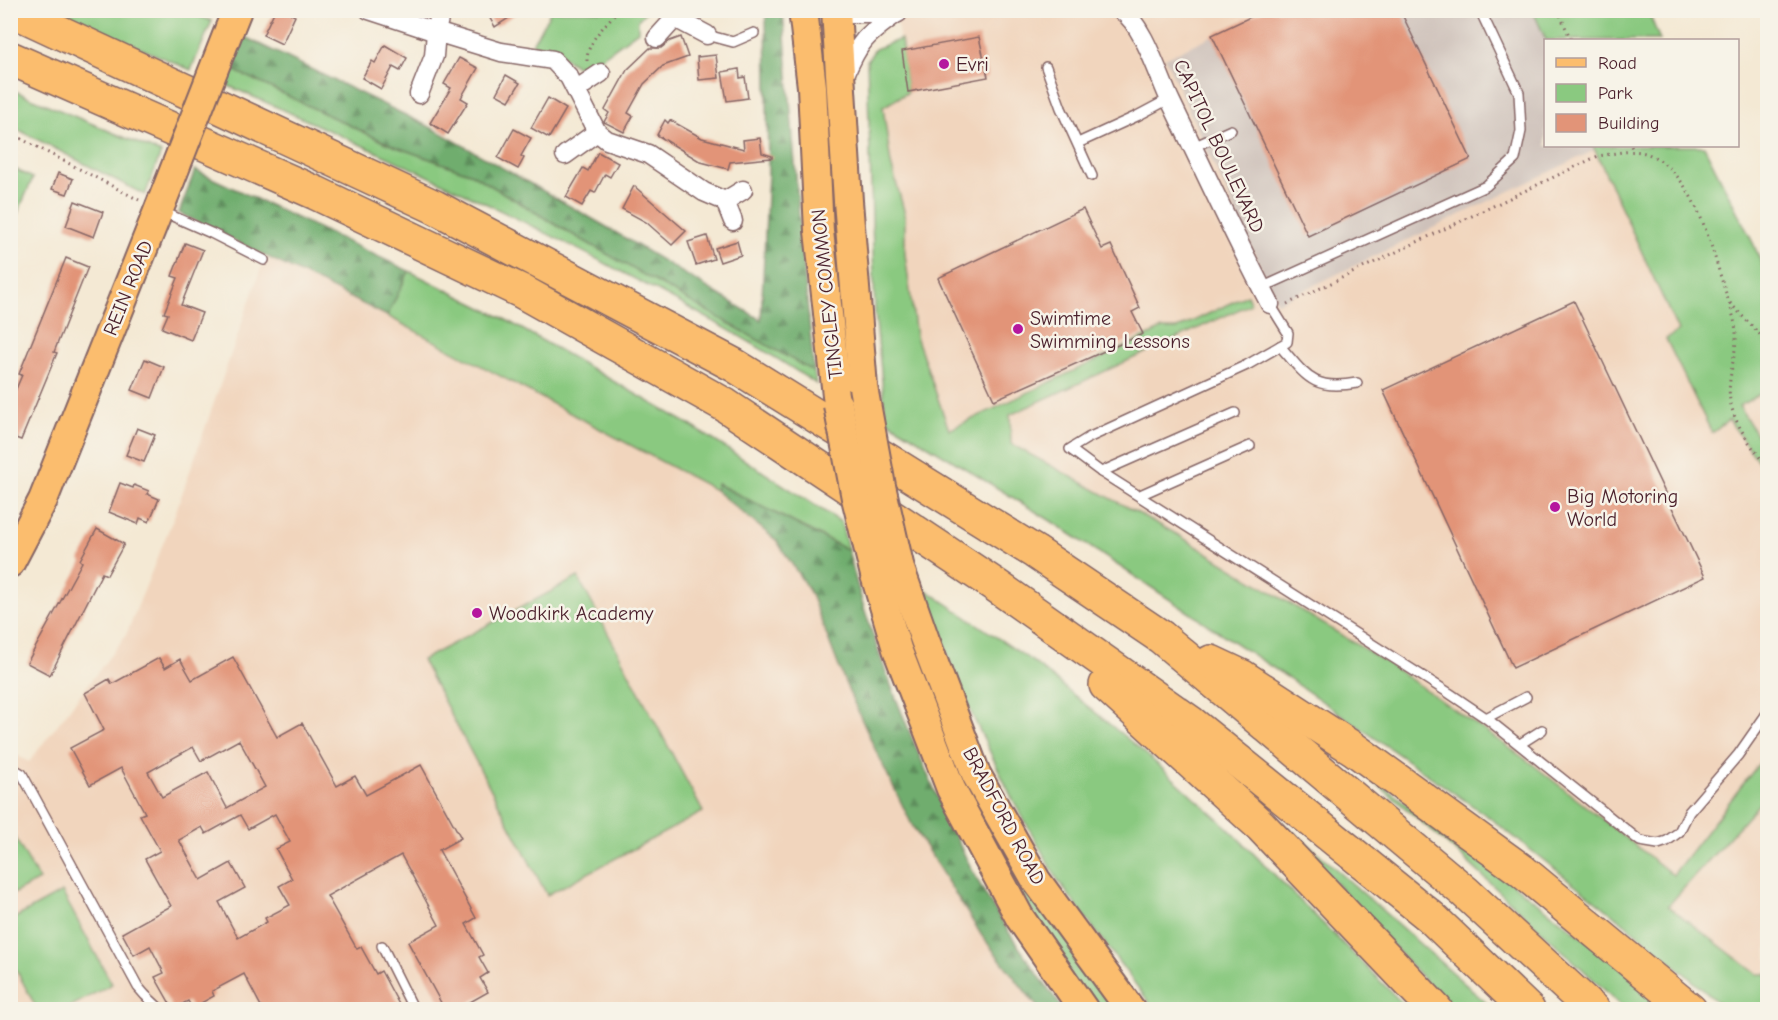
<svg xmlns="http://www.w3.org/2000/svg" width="1778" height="1020" font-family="'Comic Neue',sans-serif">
<defs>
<pattern id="forest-firs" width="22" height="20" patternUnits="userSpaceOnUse" patternTransform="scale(1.5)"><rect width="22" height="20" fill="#6fad6e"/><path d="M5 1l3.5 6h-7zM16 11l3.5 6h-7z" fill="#5d8c5b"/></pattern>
</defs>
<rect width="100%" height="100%" fill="#f7f3e8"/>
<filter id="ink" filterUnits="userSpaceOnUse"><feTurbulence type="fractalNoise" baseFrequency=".0167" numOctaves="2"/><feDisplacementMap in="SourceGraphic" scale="12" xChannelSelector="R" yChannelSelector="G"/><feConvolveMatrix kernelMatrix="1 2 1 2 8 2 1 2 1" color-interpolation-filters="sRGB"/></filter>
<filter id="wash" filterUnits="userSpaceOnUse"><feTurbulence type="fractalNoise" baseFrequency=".008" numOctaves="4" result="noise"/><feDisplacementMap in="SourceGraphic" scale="24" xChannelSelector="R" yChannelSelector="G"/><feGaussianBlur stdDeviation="1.35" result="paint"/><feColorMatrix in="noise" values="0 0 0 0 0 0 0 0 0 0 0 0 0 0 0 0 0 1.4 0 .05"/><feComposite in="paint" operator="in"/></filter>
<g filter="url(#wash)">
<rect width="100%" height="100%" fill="#f4e9d4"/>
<g fill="#f1d5bd">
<polygon points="895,11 1533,11 1546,40 1546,146 1593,146 1678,331 1666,339 1712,433 1729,420 1767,474 1767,753 1673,875 1531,763 1387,663 1011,444 949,431 916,336 905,254 905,214 891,164 883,107 908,92"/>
<polygon points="265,257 387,316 715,490 777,541 810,592 846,685 875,749 982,936 1039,1009 17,1010 11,1006 11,752 29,762 126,635 175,514"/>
<polygon points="1767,390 1767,452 1739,406"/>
<polygon points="1767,795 1767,974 1757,974 1668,906"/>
</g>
<polygon fill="#cec1ba" points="1265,11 1533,11 1546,40 1546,146 1593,146 1595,150 1277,303 1165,58"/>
<g fill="#8ac980" stroke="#6a7456" stroke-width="1.5">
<polygon points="54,11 185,11 212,21 191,70"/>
<polygon points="551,11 646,11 638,20 638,31 598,60 586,66 577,66 554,51 532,44"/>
<polygon points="1533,11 1648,11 1660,40 1546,40"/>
<polygon points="901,39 908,92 883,107 891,164 905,214 905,254 916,336 949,430 1162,329 1177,329 1247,295 1251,304 1010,415 1011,444 1180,536 1387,663 1531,763 1673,875 1767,753 1767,795 1668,906 1757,974 1767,974 1767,1009 1725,1009 1653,946 1490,818 1287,677 1051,521 886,420 875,312 867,61 875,49"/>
<path d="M231 69 391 145 472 174 558 226 814 372 816 384C757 344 694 310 631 277 498 206 362 144 224 84Z"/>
<polygon points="10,89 161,153 145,195 11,126"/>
<polygon points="1593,146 1704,146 1754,245 1767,278 1767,390 1739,406 1767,452 1767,474 1729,420 1712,433 1666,339 1678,331"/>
<polygon points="11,167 33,178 11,228"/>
<polygon points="409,271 501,317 690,425 841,522 848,550 718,484 715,490 387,316"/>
<polygon points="578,577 703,812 547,895 422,660"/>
<polygon points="925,589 1032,661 1145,753 1227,827 1408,1009 1154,1009 1059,882 1012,798 958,685"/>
<polygon points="1350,761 1678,1009 1625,1009 1459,854"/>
<polygon points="1273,815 1309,845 1493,1009 1451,1009"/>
<polygon points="993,827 1119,1009 1095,1009 1070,975 987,834"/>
<polygon points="10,829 39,880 11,895 10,895"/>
<polygon points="62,892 112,984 66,1009 37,1009 11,960 11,920"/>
</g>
<g fill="url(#forest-firs)" stroke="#5c664c" stroke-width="1.5">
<polygon points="766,11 783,11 801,240 814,372 558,226 472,174 391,145 231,69 245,37 434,129 605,226 761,320 768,173"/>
<polygon points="195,170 409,271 387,316 179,213"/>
<path d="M717 484 848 550C867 628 895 699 927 773 946 817 966 862 991 904 1013 940 1038 975 1063 1009H1039L982 936 913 827 875 749 846 685 810 592 777 541 715 490Z"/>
</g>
<g id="blocks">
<g fill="#e29478" fill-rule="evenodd">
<polygon points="275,10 284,10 295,16 282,44 263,35"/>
<polygon points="485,10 521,10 495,27"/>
<polygon points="1265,10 1400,10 1471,159 1308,236 1212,35"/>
<polygon points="681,37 688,57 663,66 644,84 628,113 633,116 624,132 604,122 609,113 605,110 627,70 650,48 661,48 670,41"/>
<polygon points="979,37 988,77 908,92 902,51"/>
<polygon points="385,45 407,58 400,71 393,67 381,89 362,78 372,61 375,63"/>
<polygon points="716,55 719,78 699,80 697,57"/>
<polygon points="459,58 478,68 461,98 468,102 448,134 430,123 451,88 444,84"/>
<polygon points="739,69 740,78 745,77 748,98 727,101 722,72"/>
<polygon points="506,75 520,83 509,101 496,94"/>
<polygon points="548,98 566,109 549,138 531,128"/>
<polygon points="665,120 668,123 670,120 702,138 744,149 743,140 760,138 762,153 772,156 772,158 730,162 728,169 701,162 657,135"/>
<polygon points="514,129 531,138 521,156 524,158 518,169 498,158"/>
<polygon points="598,152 618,163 610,177 605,174 595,193 591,191 582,206 566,197 583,168 588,171"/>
<polygon points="58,173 73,179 67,194 52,189"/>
<polygon points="634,186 686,231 672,245 646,222 622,209"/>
<polygon points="75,201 103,212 94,237 66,226"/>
<polygon points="1083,209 1102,249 1111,245 1140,308 1132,312 1143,334 994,400 938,278"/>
<polygon points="707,236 714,259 696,265 688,242"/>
<polygon points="737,241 741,255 720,262 715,248"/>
<polygon points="185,243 203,250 181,305 202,313 191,340 162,328 168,314 164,313 178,278 172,276"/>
<polygon points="66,258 88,267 54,352 57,353 21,440 10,436 10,403 22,375 19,374"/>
<polygon points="1574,301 1705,577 1513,668 1383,390"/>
<polygon points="145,359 164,367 152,398 132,390"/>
<polygon points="137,428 155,435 144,462 126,455"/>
<polygon points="120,483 133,488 134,485 149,491 147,494 159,499 149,522 140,518 138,524 109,512"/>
<polygon points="97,529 124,544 107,575 102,573 50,675 27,663 82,562 80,560"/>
<path d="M233 657 277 737 302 723 337 786 355 776 366 795 421 765 461 838 439 850 476 918 466 924 483 955 479 957 488 973 480 978 488 992 456 1010H445L408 942 439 925 401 855 327 896 357 949 361 947 376 974 381 971 402 1010H263L244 974 212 991 214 996 192 1008 188 1001 173 1009 155 977 164 973 150 946 134 955 122 933 171 906 145 859 160 851 140 815 145 813 121 768 90 785 70 748 104 730 85 693 109 679 112 684 159 658 165 668 180 659 192 680ZM239 740 265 787 227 808 208 772 162 797 148 772 193 747 201 761ZM275 814 290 842 276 849 292 879 279 886 290 905 265 918 267 922 238 938 219 902 245 888 231 863 201 880 179 840 202 827 206 834 240 815 248 829Z"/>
</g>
</g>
</g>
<g filter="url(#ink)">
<use href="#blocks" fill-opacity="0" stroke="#866666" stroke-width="1.5"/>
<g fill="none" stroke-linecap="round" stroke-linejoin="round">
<defs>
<g id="lane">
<polyline points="707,35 733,42 754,33"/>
<polyline points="1046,67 1061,108 1092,176"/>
<polyline points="1078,143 1137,116 1169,99"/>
<polyline points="1193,147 1231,130"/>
<polyline points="161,211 211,233 264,260"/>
<polyline points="1261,288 1486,186 1515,159 1521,131 1519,93 1480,10"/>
<polyline points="1270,304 1288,333 1287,342 1247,365 1088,438 1070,449 1101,472 1449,693 1486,718 1640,841 1658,844 1667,841 1679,832 1689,812 1738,755 1768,712"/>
<path d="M1280 346C1307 377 1313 391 1357 383"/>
<polyline points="1101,472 1235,413"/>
<polyline points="1140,495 1250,446"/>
<polyline points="1486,718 1526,697"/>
<polyline points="1520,744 1542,730"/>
<polyline points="10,767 22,774 138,987 145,995 161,1010"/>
<polyline points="382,946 414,1010"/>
</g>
<g id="street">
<polyline points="369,10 436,32 441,10"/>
<path d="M1121 10C1144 25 1159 78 1171 102 1204 170 1235 238 1270 304"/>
<polyline points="837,13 898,13"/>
<polyline points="657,38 675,18 707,35"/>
<path d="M844 77C859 41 866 35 897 13"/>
<polyline points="577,89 601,73"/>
<polyline points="419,94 434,56 436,32 501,52 553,60 569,77 597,132 607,140 648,154 704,192 725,201"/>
<polyline points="565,155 597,132"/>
<polyline points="733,221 725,201 743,190"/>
</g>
<g id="primary">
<polyline points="803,10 812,87 819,231 838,405"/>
<polyline points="836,10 848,201 863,387"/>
<polyline points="229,30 237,10"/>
<polyline points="10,563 43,500 163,199"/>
<polyline points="900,569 925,640 976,774 1036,880 1131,1010"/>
<polyline points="875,575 897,649 951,789 1020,918 1084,1010"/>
</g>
<g id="highway">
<polyline points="12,10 435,207 734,365 1035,552 1161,637 1465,892 1593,1010"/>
<polyline points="10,58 316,193 521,291 725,405 998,587 1191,723 1431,917 1528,1010"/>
<polyline points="1211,662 1243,677 1354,749 1521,870 1690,1010"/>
<polyline points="1106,685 1261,826 1436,1010"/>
</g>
</defs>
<use href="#lane" stroke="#866666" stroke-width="12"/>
<use href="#street" stroke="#866666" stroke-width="21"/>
<use href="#primary" stroke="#866666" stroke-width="32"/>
<use href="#highway" stroke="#866666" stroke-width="36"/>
<g stroke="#866666" stroke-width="3" stroke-dasharray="1.5 4.5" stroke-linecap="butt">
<polyline points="1558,10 1571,40"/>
<path d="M587 61C587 39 606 27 617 10"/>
<polyline points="10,133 139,200"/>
<polyline points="1631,146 1634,151"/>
<polyline points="1730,303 1768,343"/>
<path d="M1287 304 1598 156C1613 154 1633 148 1648 154 1693 172 1710 242 1723 284 1728 300 1735 317 1736 333 1737 357 1725 381 1731 405 1737 429 1754 449 1768 468"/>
</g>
<use href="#lane" stroke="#fff" stroke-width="9"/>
<use href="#street" stroke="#fff" stroke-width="18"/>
<use href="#primary" stroke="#fbbd6e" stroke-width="28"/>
<use href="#highway" stroke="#fbbd6e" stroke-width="33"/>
<defs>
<g id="primary-bridge">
<polyline points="163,199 229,30"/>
<polyline points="863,387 881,486 900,569"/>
<polyline points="838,405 856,498 875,575"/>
</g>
</defs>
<use href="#primary-bridge" stroke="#866666" stroke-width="32" stroke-linecap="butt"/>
<use href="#primary-bridge" stroke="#fbbd6e" stroke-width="28"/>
</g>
</g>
<g fill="#b5179e" stroke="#f7f3e8" stroke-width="2">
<circle cx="944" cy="64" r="6"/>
<circle cx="1018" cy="329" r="6"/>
<circle cx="1555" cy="507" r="6"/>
<circle cx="477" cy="613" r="6"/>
</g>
<g text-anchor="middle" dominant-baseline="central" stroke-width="5" stroke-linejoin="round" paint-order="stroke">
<g font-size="20" fill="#4a1f2b" stroke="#f7f3e8" text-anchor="start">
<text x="956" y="64">Evri</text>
<text x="1030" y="318">Swimtime<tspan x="1030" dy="23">Swimming Lessons</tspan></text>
<text x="1567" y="496">Big Motoring<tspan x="1567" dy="23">World</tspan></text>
<text x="489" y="613">Woodkirk Academy</text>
</g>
<g font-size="20" fill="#4a1f2b" stroke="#f7f3e8">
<text transform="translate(1219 146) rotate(65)">CAPITOL BOULEVARD</text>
<text transform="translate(128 288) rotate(-68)">REIN ROAD</text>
<text transform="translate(827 294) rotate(-96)">TINGLEY COMMON</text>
<text transform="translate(1004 816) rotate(62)">BRADFORD ROAD</text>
</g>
</g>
<rect width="1778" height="1020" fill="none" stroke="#f7f3e8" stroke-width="36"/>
<rect x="1544" y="39" width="195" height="108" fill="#f7f3e8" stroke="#b29e9c" stroke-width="1.5"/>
<rect x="1556" y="58" width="30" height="9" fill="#fbbd6e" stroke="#b29e9c" stroke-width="1.5"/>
<text x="1598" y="69" font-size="18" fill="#4a1f2b">Road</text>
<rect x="1556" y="84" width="30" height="18" fill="#8ac980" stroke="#b29e9c" stroke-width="1.5"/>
<text x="1598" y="99" font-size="18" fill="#4a1f2b">Park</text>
<rect x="1556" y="114" width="30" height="18" fill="#e29478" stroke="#b29e9c" stroke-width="1.5"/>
<text x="1598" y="129" font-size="18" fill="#4a1f2b">Building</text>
</svg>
